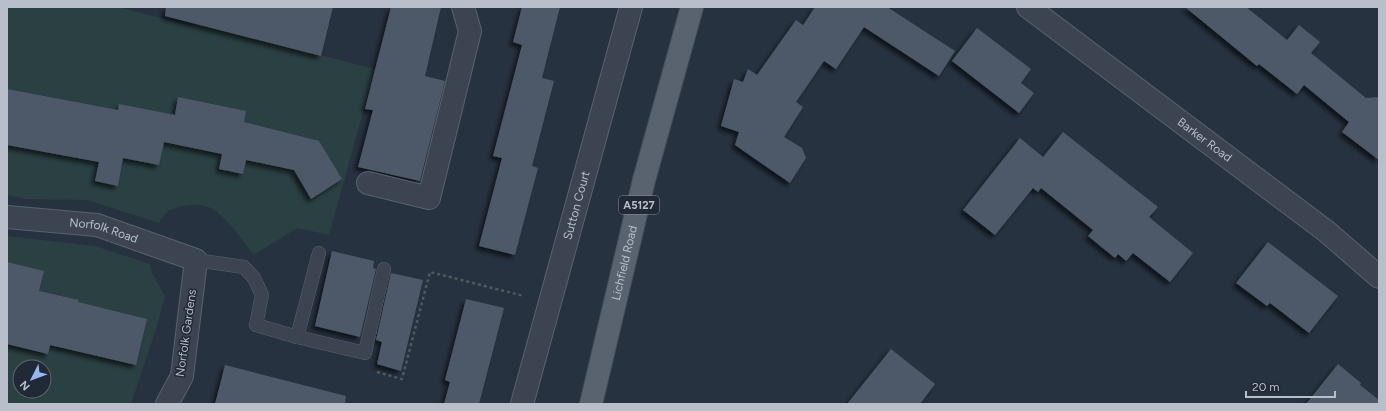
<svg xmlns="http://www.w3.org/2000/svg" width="1386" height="411" font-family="Figtree,sans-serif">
<defs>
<filter id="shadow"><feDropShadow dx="-3.5" dy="3.5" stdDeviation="2" flood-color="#0009"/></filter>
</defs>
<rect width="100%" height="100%" fill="#273240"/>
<g fill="#2a4042" fill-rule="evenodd">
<path d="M7 7H118L191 26 198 24 375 69 329 235 297 228 254 255C241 239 222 208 201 205 194 204 186 205 179 207 170 209 163 214 159 223L87 200 26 199 7 195Z"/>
<path d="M7 236 95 246 150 264 152 273 165 296 157 326 131 404H7ZM20 367H44V391H20Z"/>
</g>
<g fill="#4d5969" filter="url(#shadow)">
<polygon points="166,7 333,7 321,56 165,16"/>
<polygon points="391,7 441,7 425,76 445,81 420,181 358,167 373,110 365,109"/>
<polygon points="522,7 560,7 542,78 554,81 532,166 538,168 515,255 479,246 502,158 493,156 522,45 513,42"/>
<polygon points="815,7 887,7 955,51 939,76 864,27 836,69 824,61 796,102 803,107 784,137 802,148 806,158 790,183 735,145 739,132 721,126 734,79 743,82 748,69 757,75 796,20 803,25"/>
<polygon points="1185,7 1246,7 1287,40 1299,25 1320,42 1311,53 1366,98 1379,97 1379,160 1342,132 1349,122 1304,85 1297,94 1259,64 1257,66"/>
<polygon points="977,28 1031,69 1021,83 1034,93 1019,113 952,61"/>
<polygon points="7,89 118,110 119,104 175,115 178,97 246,111 244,122 319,141 342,179 311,199 294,170 246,160 243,174 219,169 222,154 164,142 159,165 123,158 118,186 95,181 99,162 7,145"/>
<polygon points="1063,132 1158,207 1149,217 1193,253 1170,282 1133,253 1126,261 1118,254 1115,258 1088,236 1093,230 1041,188 1038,192 1033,188 995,235 963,210 1020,138 1043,157"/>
<polygon points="1268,242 1338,296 1309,333 1270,303 1267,306 1236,283"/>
<polygon points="332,251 374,261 373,268 376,269 360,337 315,326"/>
<polygon points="7,262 44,271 39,291 79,300 78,302 147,319 136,365 50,345 48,354 7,344"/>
<polygon points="391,273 423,280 401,371 377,364 382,342 376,340"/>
<polygon points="466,299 504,308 479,404 444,404 450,382 445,380"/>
<polygon points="891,349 935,384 920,404 847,404"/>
<polygon points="1338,364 1361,383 1360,385 1379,400 1379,404 1306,404"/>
<polygon points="225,365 346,396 345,404 215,404"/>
</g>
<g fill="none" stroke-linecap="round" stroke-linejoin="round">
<defs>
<g id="lane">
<polyline points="319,253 297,337 365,353 384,269"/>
<polyline points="196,260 244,267 254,278 262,295 256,325 297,337"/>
</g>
<g id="street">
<path id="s1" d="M1028 7 1326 231 1379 277"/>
<polyline points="368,183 429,198 470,31 463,7"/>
<path id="s2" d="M7 217 97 225 196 260 182 376 167 404"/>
<path id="s3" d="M522 404 631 7"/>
</g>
<g id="primary">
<path id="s4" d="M591 404 644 180 692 7"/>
</g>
</defs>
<use href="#lane" stroke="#59626d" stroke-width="14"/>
<use href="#street" stroke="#59626d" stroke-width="24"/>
<use href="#primary" stroke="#454d59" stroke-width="24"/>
<polyline stroke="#495d60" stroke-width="2.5" stroke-dasharray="3 3" stroke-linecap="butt" points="377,372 402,379 430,272 524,296"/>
<use href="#lane" stroke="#3b4450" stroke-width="13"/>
<use href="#street" stroke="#3b4450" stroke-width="22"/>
<use href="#primary" stroke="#596370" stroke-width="22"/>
</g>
<g text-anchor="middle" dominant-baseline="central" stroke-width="3" stroke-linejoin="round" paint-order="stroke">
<rect fill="#202935" stroke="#8a929d" stroke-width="1" x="619" y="196" width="40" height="18" rx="3"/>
<g font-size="11" font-weight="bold" fill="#b8bfca">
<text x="639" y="205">A5127</text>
</g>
<g font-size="12" fill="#b8bfca" stroke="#202935">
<text stroke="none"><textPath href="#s1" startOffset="221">Barker Road</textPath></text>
<text stroke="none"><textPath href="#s3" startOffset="206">Sutton Court</textPath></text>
<text stroke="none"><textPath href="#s2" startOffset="98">Norfolk Road</textPath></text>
<text stroke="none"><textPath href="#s4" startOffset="145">Lichfield Road</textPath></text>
<text transform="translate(186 333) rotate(-82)">Norfolk Gardens</text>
</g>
</g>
<rect width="1386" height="411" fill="none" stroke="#b8bfca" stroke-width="16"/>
<g transform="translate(32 379) rotate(228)"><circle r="19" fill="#202935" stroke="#5d6571"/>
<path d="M0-3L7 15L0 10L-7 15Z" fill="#93b9f4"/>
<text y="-6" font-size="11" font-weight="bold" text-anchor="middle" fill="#b8bfca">N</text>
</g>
<path d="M1246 391v6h89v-6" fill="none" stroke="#b8bfca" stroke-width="2"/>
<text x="1252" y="391" font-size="12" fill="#b8bfca" stroke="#202935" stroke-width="3" paint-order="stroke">20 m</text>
</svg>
